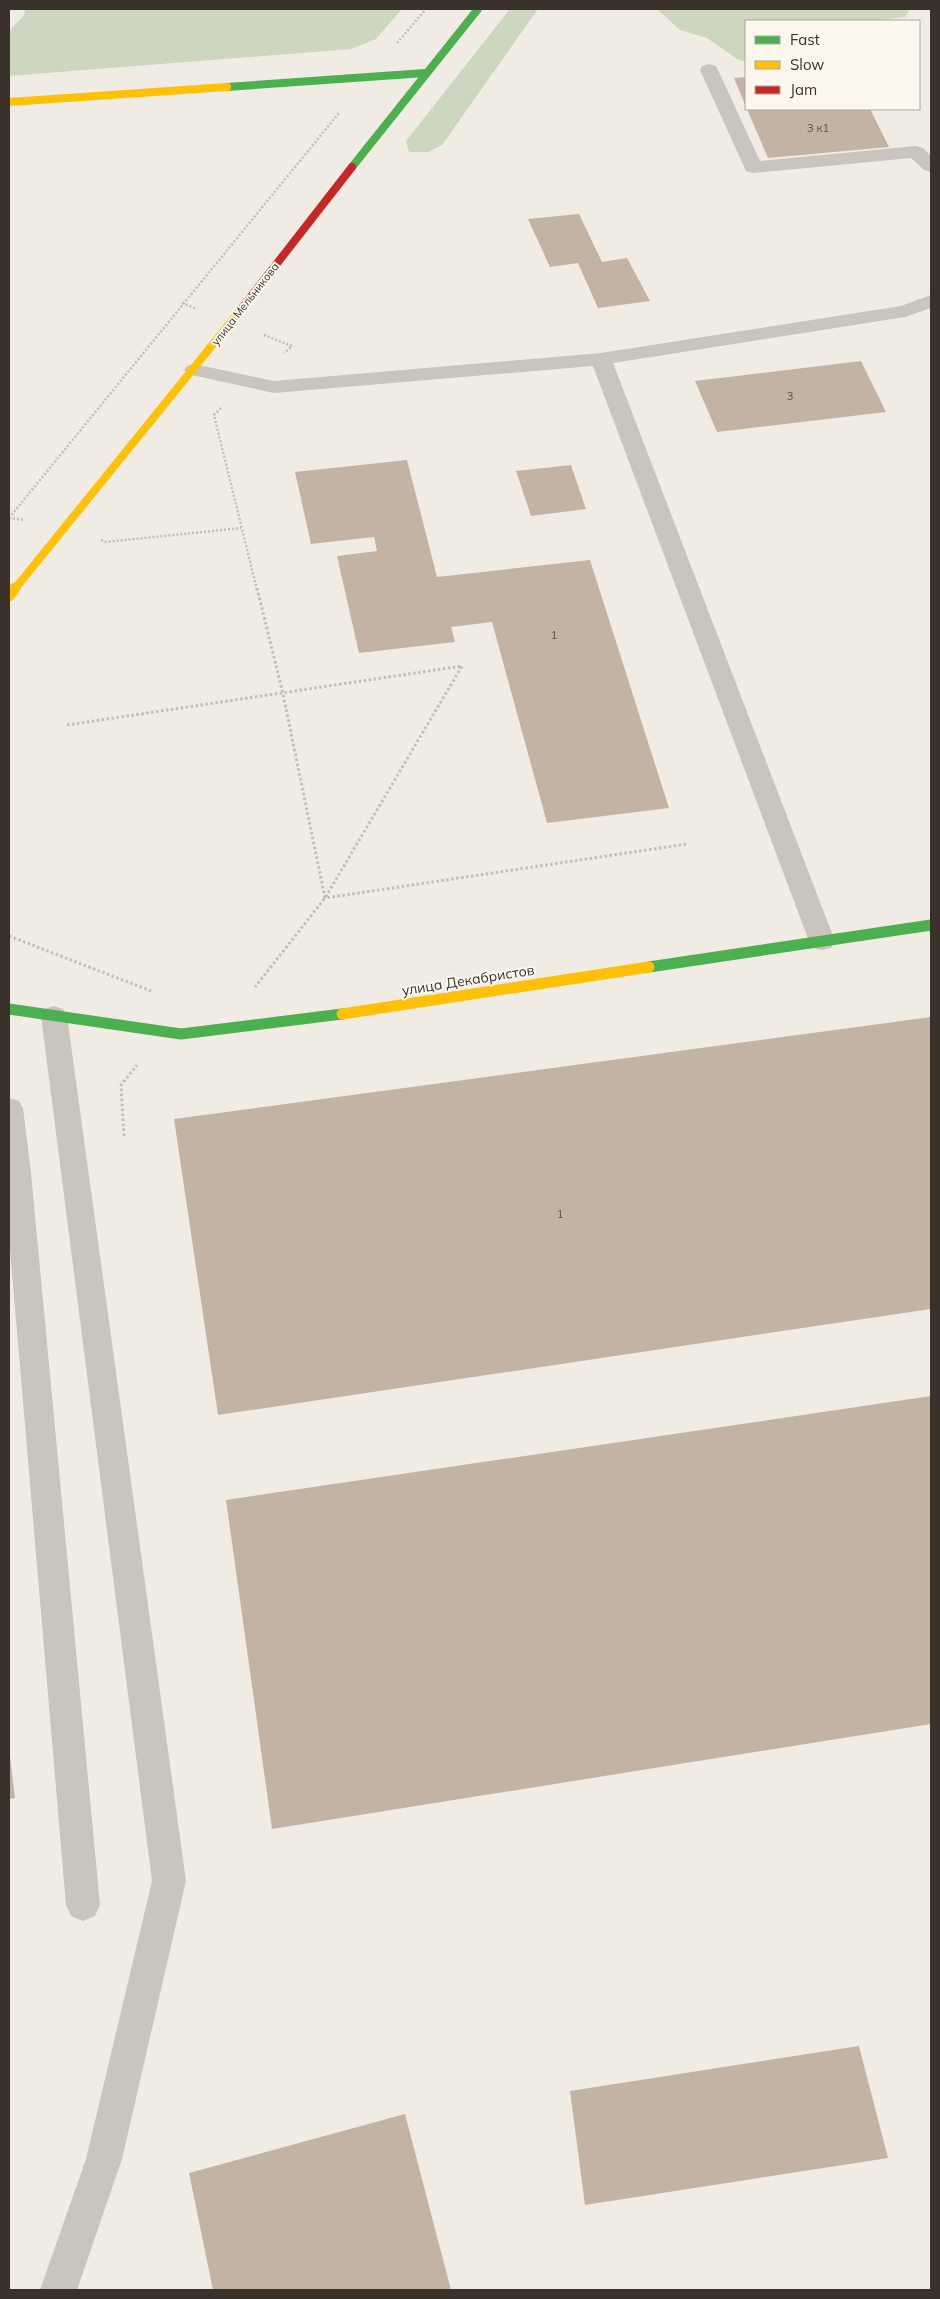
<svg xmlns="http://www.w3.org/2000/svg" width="940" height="2299" font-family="Mulish,sans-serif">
<rect width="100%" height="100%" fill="#f0ece4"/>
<g fill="#cdd6be">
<polygon points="25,9 402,9 376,39 351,49 9,76 9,31 24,15"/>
<polygon points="510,9 538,9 442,145 428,152 409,152 406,141"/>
<polygon points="657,9 910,9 905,17 870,21 746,21 746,62 737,59 707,38 680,30"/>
</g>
<g fill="#c3b3a5">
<polygon points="746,77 746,107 734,78"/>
<polygon points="747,109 870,109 889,147 768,158"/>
<polygon points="579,214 602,262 627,258 650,301 598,308 578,263 550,267 528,219"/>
<polygon points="861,361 886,412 717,432 695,381"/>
<polygon points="407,460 437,577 590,560 669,808 547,823 492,622 451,627 455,642 359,653 337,556 377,551 374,537 311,544 295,472"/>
<polygon points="571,465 586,509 531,516 516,471"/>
<polygon points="931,1017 931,1309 218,1415 174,1119"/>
<polygon points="931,1396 931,1724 272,1829 226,1500"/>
<polygon points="9,1748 15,1798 9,1799"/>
<polygon points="859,2046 888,2158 585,2205 570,2091"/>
<polygon points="405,2114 451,2290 213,2290 189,2173"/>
</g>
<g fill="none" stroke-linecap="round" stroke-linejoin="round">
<g stroke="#c2bdb5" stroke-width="2.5" stroke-dasharray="2 2" stroke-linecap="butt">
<polyline points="397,43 426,9"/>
<polyline points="182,303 197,309"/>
<polyline points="264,335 292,346 284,353"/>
<polyline points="221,408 214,415 257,590"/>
<polyline points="9,518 339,113"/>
<polyline points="9,518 25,520"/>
<polyline points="101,540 106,542 241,528"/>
</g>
<g stroke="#c2bdb5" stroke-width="3" stroke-dasharray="2.5 2.5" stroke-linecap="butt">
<polyline points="257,588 283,694 325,898 687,844"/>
<polyline points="67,725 462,666 325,898 255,987"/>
<polyline points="9,936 151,991"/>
<polyline points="124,1136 121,1085 137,1065"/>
</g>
<g fill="#c9c4bd" fill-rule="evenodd">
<polygon points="709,64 716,66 718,70 760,161 916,146 923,148 931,156 931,172 924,170 911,158 753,173 746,171 700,70 702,66"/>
<polygon points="931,295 931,308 905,317 613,363 835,941 831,948 822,950 813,948 809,941 593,366 274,393 187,374 184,370 187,366 194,364 274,381 601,353 901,306"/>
<polygon points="54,1006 63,1009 67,1016 186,1881 122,2159 77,2290 40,2290 86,2159 152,1881 41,1016 45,1009"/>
<polygon points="9,1098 19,1101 23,1108 31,1173 100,1905 95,1916 83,1921 71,1916 66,1905 9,1238"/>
</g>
<g stroke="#4caf50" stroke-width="8">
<polyline points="227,87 425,73"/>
<polyline points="352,167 478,9"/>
</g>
<g stroke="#4caf50" stroke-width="11">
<polyline points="649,967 931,925"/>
<polyline points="9,1009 181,1034 342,1014"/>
</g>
<g stroke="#ffc107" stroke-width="8">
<polyline points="9,102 227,87"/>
<polyline points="14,590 243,307"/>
</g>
<g stroke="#ffc107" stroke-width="11">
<polyline points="9,596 15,588"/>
<polyline points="342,1014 649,967"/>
</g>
<polyline stroke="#c62828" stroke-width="8" points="243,307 352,167"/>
</g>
<g text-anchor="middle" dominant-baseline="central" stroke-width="4" stroke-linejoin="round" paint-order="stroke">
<g font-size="11" fill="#5c5249">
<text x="818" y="128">3 к1</text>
<text x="790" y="396">3</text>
<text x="554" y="635">1</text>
<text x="560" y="1214">1</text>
</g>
<g font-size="11" fill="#3a322a" stroke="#fbf7ec">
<text transform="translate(245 304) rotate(-52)">улица Мельникова</text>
</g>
<g font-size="14" fill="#3a322a" stroke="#fbf7ec">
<text transform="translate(468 980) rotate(-9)">улица Декабристов</text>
</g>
</g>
<rect width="940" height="2299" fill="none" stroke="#3a322a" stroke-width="20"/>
<rect x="745" y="20" width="175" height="90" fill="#fbf7ec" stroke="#aea89e"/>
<rect x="755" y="36" width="25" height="8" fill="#4caf50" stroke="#aea89e"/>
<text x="790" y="45" font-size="15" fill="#3a322a">Fast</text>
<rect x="755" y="61" width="25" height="8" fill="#ffc107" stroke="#aea89e"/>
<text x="790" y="70" font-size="15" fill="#3a322a">Slow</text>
<rect x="755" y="86" width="25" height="8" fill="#c62828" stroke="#aea89e"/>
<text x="790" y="95" font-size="15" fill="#3a322a">Jam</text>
</svg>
